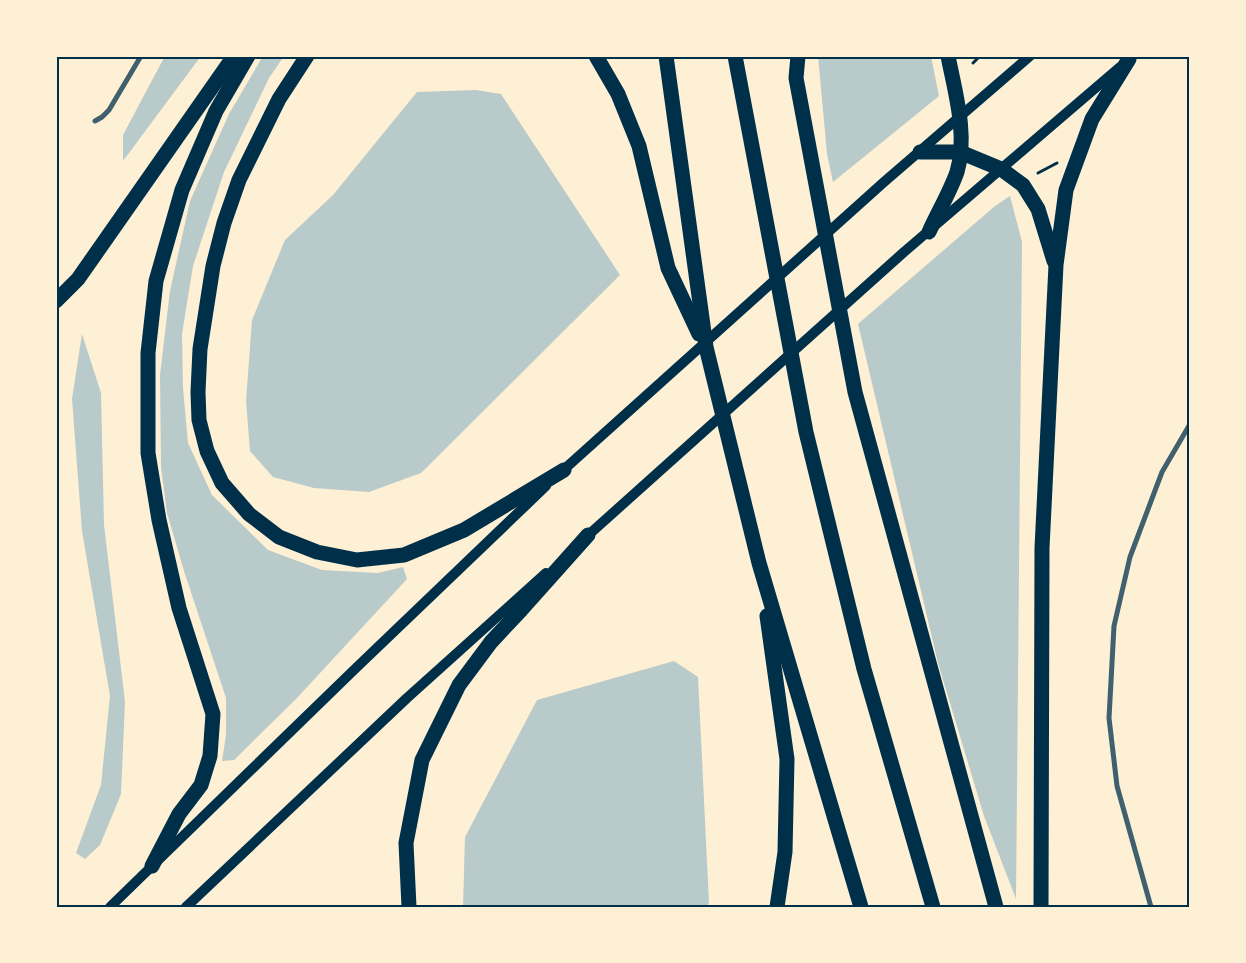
<svg xmlns="http://www.w3.org/2000/svg" width="1246" height="963" font-family="Karla,sans-serif">
<rect width="100%" height="100%" fill="#fdf0d5"/>
<g fill="#b9caca">
<polygon points="165,56 201,56 123,161 123,135"/>
<polygon points="263,56 284,56 269,78 224,172 193,266 182,334 183,388 188,443 212,495 268,550 322,570 378,573 403,567 407,579 296,699 234,760 222,761 226,735 226,698 184,571 167,513 161,467 160,375 170,291 190,201 229,114"/>
<polygon points="818,56 931,56 939,96 833,182 827,154"/>
<polygon points="476,90 501,94 620,275 421,473 369,492 314,488 273,477 250,451 246,401 252,320 285,240 333,195 417,92"/>
<polygon points="1010,196 1022,242 1016,899 984,816 938,663 858,324 995,206"/>
<polygon points="82,334 101,393 104,525 125,702 121,794 100,845 85,859 76,853 101,785 110,696 82,531 72,399"/>
<polygon points="674,661 698,677 709,903 707,907 463,907 465,837 537,700"/>
</g>
<g fill="none" stroke-linecap="round" stroke-linejoin="round">
<g stroke="#003049" stroke-width="3">
<polyline points="973,63 980,56"/>
<polyline points="1038,173 1057,163"/>
</g>
<g stroke="#3f606c" stroke-width="5">
<polyline points="95,121 102,117 109,110 141,56"/>
<polyline points="1151,907 1117,786 1109,718 1114,626 1130,557 1162,472 1190,424"/>
</g>
<g stroke="#003049" stroke-width="10">
<polyline points="560,473 884,182 1030,56"/>
<polyline points="585,538 904,252 1120,67"/>
<polyline points="110,907 357,667 546,486"/>
<polyline points="186,907 407,698 546,573"/>
</g>
<g stroke="#003049" stroke-width="15">
<polyline points="307,56 279,99 239,180 224,223 213,266 200,349 198,392 199,420 207,451 222,483 249,514 279,537 317,552 357,560 404,555 464,530 564,470"/>
<polyline points="596,56 618,94 639,146 668,268 699,334"/>
<polyline points="666,56 706,347 759,563 861,907"/>
<polyline points="735,56 806,432 864,669 933,907"/>
<polyline points="798,56 796,78 855,392 996,907"/>
<polyline points="920,152 960,152 1001,169 1023,185 1038,209 1054,261"/>
<path d="M929 232C938 212 950 192 957 172 968 135 955 92 948 56"/>
<polyline points="56,301 78,279 234,56"/>
<polyline points="767,616 787,759 785,852 777,907"/>
<polyline points="152,866 179,814 201,785 210,756 213,714 179,608 159,520 148,453 148,353 156,281 182,190 216,111 248,56"/>
<polyline points="409,907 406,843 422,760 459,685 491,642 521,610 588,535"/>
<polyline points="1041,907 1042,548 1056,265 1066,190 1092,119 1129,59"/>
</g>
</g>
<rect width="1246" height="963" fill="none" stroke="#fdf0d5" stroke-width="115"/>
<rect x="58" y="58" width="1130" height="848" fill="none" stroke="#003049" stroke-width="2"/>
</svg>
